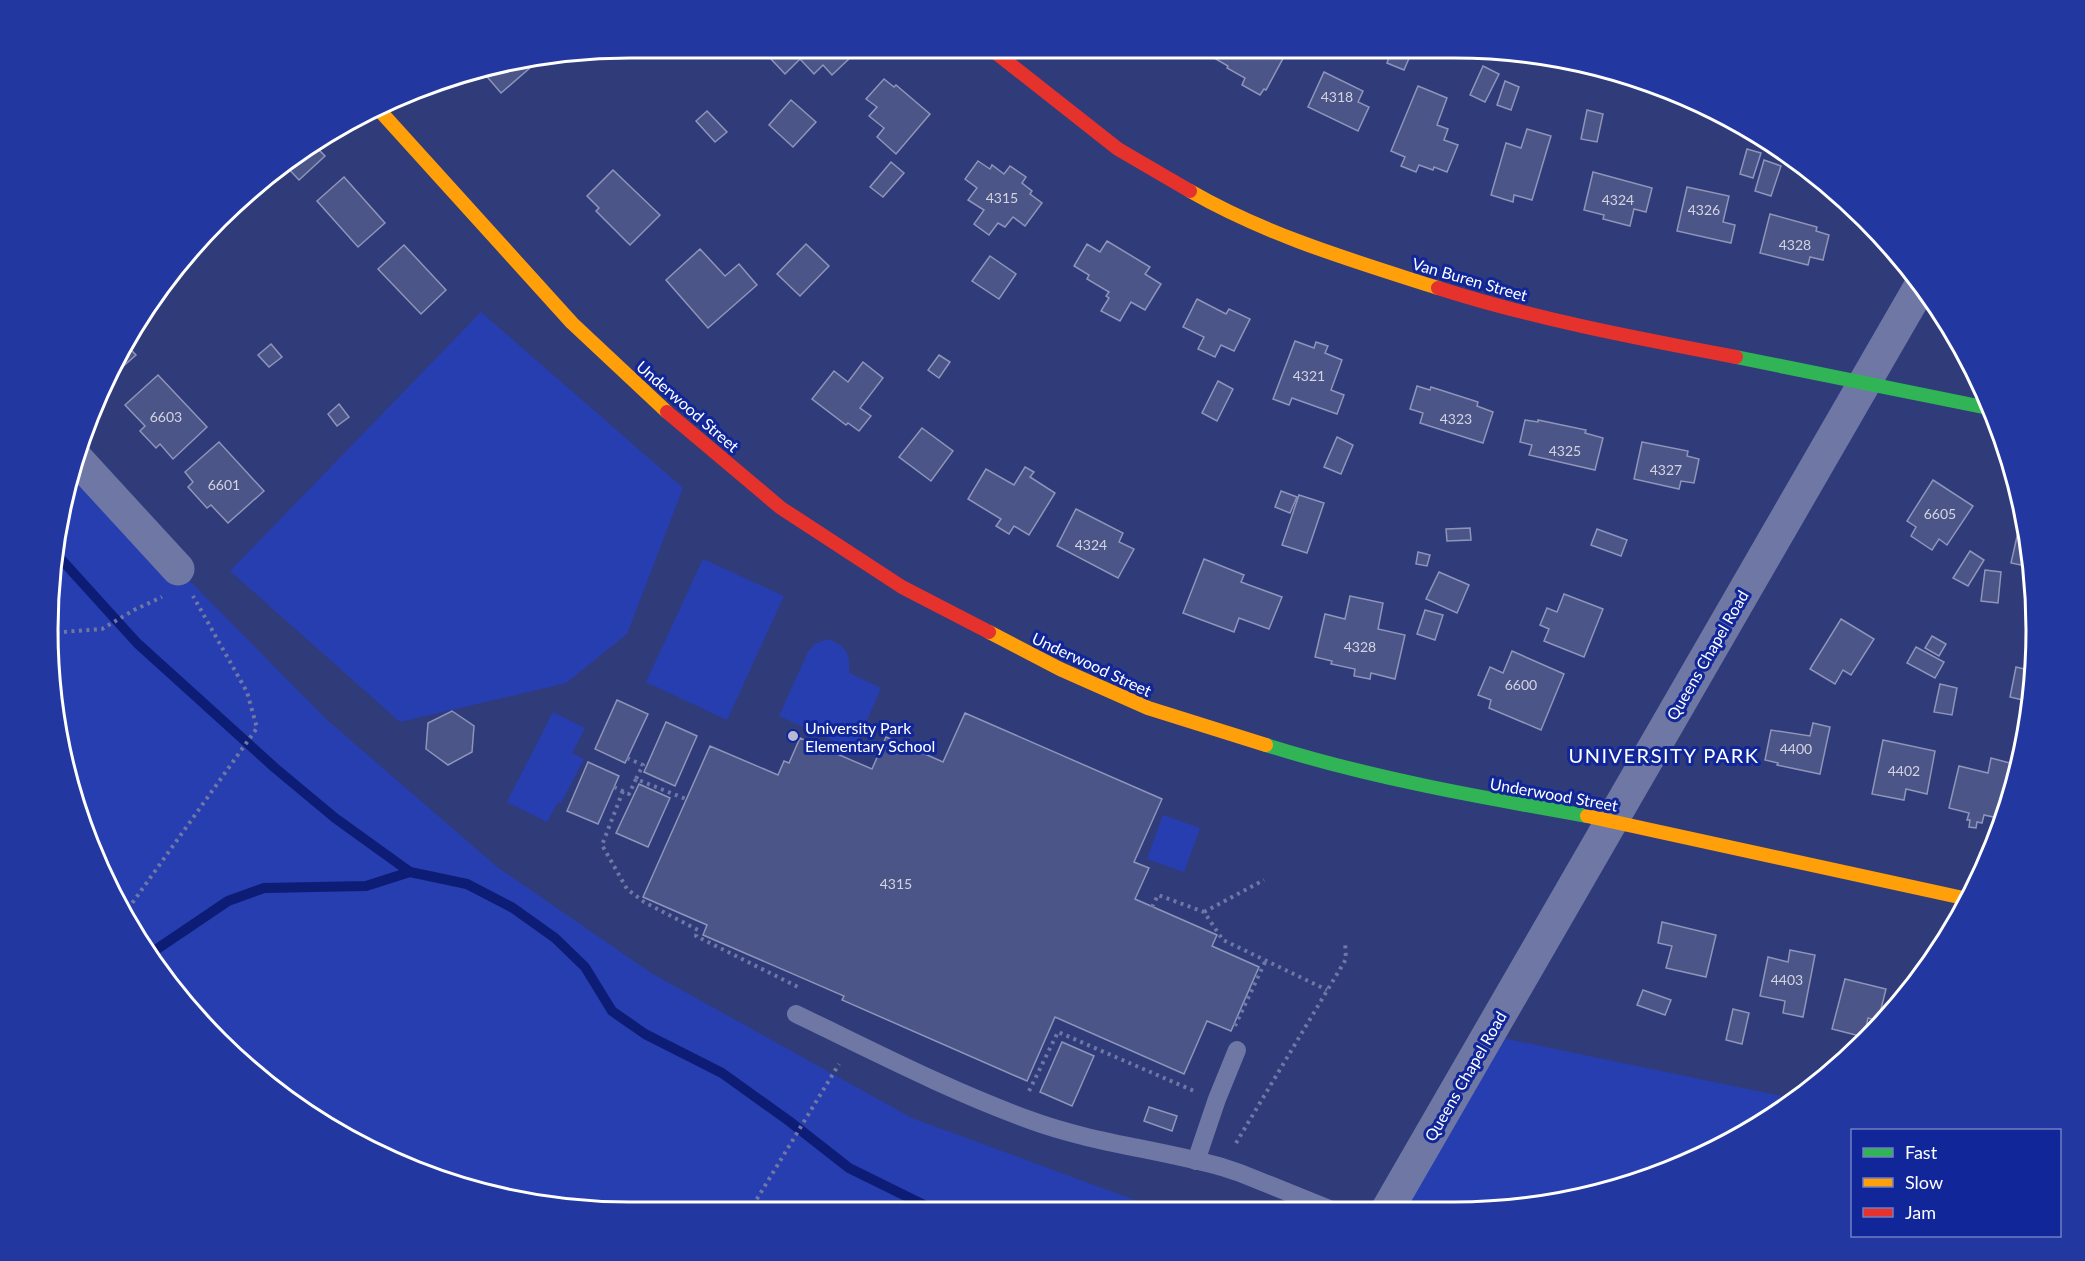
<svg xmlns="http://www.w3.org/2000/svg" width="2085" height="1261" font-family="Lato,sans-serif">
<rect width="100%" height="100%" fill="#303b7a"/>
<g fill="#273eb1">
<polygon points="481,312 683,488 627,634 566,683 400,722 230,571"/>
<polygon points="76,458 178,569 326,719 496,866 651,973 912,1118 1167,1212 592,1212 443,1182 307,1115 168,985 79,817 48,630"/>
<polygon points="703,559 784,596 727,720 646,682"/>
<path d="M827 639C846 645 851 655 849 673L881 688 854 750 779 716 808 652 815 644Z"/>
<polygon points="553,712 585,728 572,753 584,759 561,803 558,802 547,822 507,802"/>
<polygon points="1163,815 1200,828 1184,872 1147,859"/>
<polygon points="1488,1035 1796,1099 1745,1135 1606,1193 1493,1212 1386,1212"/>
</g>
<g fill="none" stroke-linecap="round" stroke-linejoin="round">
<g stroke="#0d1c75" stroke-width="10">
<polyline points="60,558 137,643 275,768 335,818 410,872"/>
<polyline points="151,953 228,901 264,888 366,886 410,872 467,884 513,908 555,938 585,967 612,1011 645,1034 722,1073 789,1121 849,1168 924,1205 943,1212"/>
</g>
</g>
<g fill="#4c5587" stroke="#8e95b9" stroke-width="1.5">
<polygon points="782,48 843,48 851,57 832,75 823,65 814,74 800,59 785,74 771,59"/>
<polygon points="1219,49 1283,49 1287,51 1266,90 1264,89 1260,95 1242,85 1245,78 1227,68 1228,66 1214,58"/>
<polygon points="1392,49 1413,49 1404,70 1387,63"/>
<polygon points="529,65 531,67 501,93 483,72"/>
<polygon points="1483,66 1499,74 1485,102 1470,95"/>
<polygon points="1324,72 1363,91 1358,102 1369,107 1358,131 1308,107"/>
<polygon points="884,79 894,87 896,85 930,114 896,154 877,137 884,128 869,116 877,107 866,99"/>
<polygon points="1505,81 1519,87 1511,110 1497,105"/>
<polygon points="1418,86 1447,98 1437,125 1448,129 1444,140 1458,145 1447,172 1434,167 1433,170 1419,165 1416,172 1401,166 1405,157 1391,151"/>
<polygon points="791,100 816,122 793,147 769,125"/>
<polygon points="1587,110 1603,114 1597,142 1581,139"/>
<polygon points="707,111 727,132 715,142 696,121"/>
<polygon points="1527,129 1551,136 1532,200 1514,195 1513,202 1491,195 1506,143 1521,148"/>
<polygon points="316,147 325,156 299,180 284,164"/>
<polygon points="1747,149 1761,153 1753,178 1740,174"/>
<polygon points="1764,160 1781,166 1771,196 1755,191"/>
<polygon points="978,161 990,169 992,165 1004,174 1010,166 1026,177 1022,183 1032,191 1030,194 1042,203 1025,226 1013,217 1005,227 998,223 989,235 974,224 984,210 968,200 977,188 965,179"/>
<polygon points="891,162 904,173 883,197 870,187"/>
<polygon points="613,170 660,215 630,245 596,211 599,208 587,196"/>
<polygon points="1593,172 1652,188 1646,212 1634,209 1630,226 1603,219 1604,215 1584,210"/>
<polygon points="344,177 385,223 358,247 317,201"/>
<polygon points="1687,187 1729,196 1723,222 1735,225 1731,243 1677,231"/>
<polygon points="1770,214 1817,227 1816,231 1829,235 1823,260 1810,257 1808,265 1760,253"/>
<polygon points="1107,241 1150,267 1145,274 1161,284 1145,310 1131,302 1120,321 1101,311 1109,298 1106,296 1109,292 1087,279 1089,275 1074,266 1087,244 1100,252"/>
<polygon points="806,244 829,266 800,296 777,274"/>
<polygon points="404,245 446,290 421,314 378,269"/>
<polygon points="700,249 725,276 739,264 757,285 708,328 666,280"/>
<polygon points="990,256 1016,274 999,299 972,281"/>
<polygon points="1197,299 1226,314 1229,309 1250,319 1234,351 1221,345 1215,357 1198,349 1204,337 1183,327"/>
<polygon points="1295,341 1314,348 1316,342 1328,346 1325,353 1342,360 1331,390 1344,395 1337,414 1292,398 1289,405 1273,399"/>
<polygon points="271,344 282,357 269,367 258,355"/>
<polygon points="127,346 136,355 111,377"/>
<polygon points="939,355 950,362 939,378 928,370"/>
<polygon points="863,362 883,378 860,408 871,416 859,431 848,423 846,425 812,399 834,371 848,382"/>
<polygon points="158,375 207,427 173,459 160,444 156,448 140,431 145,426 125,405"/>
<polygon points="1218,381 1233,389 1217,421 1202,413"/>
<polygon points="1417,386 1430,390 1431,387 1478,402 1477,406 1493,412 1483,443 1420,423 1423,413 1410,409"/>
<polygon points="339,404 349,417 337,426 328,414"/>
<polygon points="1525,420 1538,422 1538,420 1586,430 1585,433 1603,438 1595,470 1529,455 1532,445 1520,442"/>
<polygon points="922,428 953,451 931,481 899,457"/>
<polygon points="1337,437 1353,445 1341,474 1324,467"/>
<polygon points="219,442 264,491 228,523 211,505 207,508 188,487 193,482 185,472"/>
<polygon points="1642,442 1688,451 1687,456 1699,459 1694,483 1681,481 1679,489 1634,479"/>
<polygon points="1025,467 1034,472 1030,477 1055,493 1029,535 1014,526 1009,534 996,526 1001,519 968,499 986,469 1014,485"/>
<polygon points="1933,480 1973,506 1947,545 1939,539 1932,550 1911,536 1916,527 1907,521"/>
<polygon points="1281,491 1297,497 1290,513 1275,507"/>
<polygon points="1299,495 1324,503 1307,553 1282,545"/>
<polygon points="1076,509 1123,533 1119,542 1134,549 1118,578 1057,546"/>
<polygon points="2023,510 2026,517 2031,567 2011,563"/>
<polygon points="1470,528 1471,540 1447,541 1446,529"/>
<polygon points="1597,529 1627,540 1621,556 1591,545"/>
<polygon points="1970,551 1984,560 1968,586 1953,578"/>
<polygon points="1418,552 1430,555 1427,566 1416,564"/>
<polygon points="1204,559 1244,575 1241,582 1282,597 1269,629 1239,618 1234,632 1183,613"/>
<polygon points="1985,570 2001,572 1998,603 1981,601"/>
<polygon points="1439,572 1469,585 1457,613 1426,599"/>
<polygon points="1564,594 1603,609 1584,657 1544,641 1549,629 1540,625 1547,608 1557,612"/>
<polygon points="1350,596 1383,603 1378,629 1405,635 1395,679 1371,673 1370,679 1354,676 1355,669 1331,664 1332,661 1315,657 1325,614 1345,619"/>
<polygon points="1425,610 1443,615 1435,640 1417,634"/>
<polygon points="1841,619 1874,639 1851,675 1843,670 1835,684 1810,669"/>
<polygon points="1932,636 1946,644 1939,656 1925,648"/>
<polygon points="1916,647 1944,662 1935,678 1907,663"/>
<polygon points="1512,651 1564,674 1541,730 1489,708 1491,700 1478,695 1490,667 1503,673"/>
<polygon points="2016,667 2033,671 2027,701 2010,697"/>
<polygon points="1940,684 1957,688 1952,715 1934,712"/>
<polygon points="617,700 648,714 625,763 595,749"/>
<polygon points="452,711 474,726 472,752 448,765 426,749 428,723"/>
<polygon points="965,713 1162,799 1134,862 1149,868 1135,899 1217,935 1212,946 1259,967 1231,1031 1207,1021 1184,1074 1055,1017 1027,1081 842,1000 844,996 703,935 707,925 643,897 710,746 778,775 784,761 789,763 800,738 872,769 886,737 943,762"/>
<polygon points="666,722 697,736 675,786 644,772"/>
<polygon points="1813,723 1830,727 1820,774 1777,765 1778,763 1765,760 1771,730 1810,736"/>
<polygon points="1883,740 1935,751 1927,794 1906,789 1904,800 1872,794"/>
<polygon points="1991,758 2010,763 1998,818 1984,815 1982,823 1977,822 1976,828 1969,827 1970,820 1967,820 1969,813 1949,808 1959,766 1988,773"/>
<polygon points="588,762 619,776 598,824 567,811"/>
<polygon points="639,784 670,798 648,847 616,833"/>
<polygon points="1662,922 1716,935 1706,977 1666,968 1672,946 1658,943"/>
<polygon points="1790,950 1815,955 1803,1017 1783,1013 1785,1001 1760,996 1768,957 1788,962"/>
<polygon points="1845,979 1886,989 1878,1021 1868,1018 1864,1037 1832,1029"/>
<polygon points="1643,990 1671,1000 1665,1015 1637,1005"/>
<polygon points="1733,1009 1749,1013 1742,1044 1726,1040"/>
<polygon points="1062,1042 1094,1056 1072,1106 1040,1092"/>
<polygon points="1149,1107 1177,1116 1172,1131 1144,1121"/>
</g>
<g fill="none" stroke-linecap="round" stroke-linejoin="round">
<g stroke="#6f77a4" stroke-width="4" stroke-dasharray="3 4.5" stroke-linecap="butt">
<polyline points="49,633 102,629 134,610 162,597"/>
<polyline points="627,758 643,765 636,779 686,799"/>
<polyline points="614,787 629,794 636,779"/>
<polyline points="623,791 602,845 627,889 644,902 698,930 696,936 798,987"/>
<polyline points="1152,907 1158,895 1204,912 1223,940 1327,990"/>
<polyline points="128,909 257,728 247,692 193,596"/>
<polyline points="1204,912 1264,880"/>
<polyline points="1235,1026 1266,960"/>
<polyline points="1029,1091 1058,1032 1194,1091"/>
<polyline points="1236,1143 1346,959 1345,941"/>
<polyline points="749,1212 839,1064"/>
</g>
<g stroke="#6f77a4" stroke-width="18">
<path d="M796 1014C873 1051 950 1091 1030 1120 1092 1143 1158 1149 1222 1167L1240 1173 1337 1212"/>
<polyline points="1196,1161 1217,1099 1237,1050"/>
</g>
<g stroke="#6f77a4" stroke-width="33">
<polyline points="76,458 178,569"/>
<polyline points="1386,1212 1921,285"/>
</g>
<g stroke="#30b455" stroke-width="14">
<polyline points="1736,357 1993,409"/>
<path d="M1266 745C1371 778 1479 797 1587 816"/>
</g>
<g stroke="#ff9f0a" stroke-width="14">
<polyline points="381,112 572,323 667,412"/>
<path d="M1190 191C1268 236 1354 261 1438 288"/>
<polyline points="989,632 1060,669 1148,708 1266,745"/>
<polyline points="1587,816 1968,899"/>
</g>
<g stroke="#e5322d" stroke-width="14">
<polyline points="991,49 1118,149 1190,191"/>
<path d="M1438 288C1535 319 1636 338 1736 357"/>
<polyline points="667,412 781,508 902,587 989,632"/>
</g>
</g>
<circle fill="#b7bad0" stroke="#102699" stroke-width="2" cx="793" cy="736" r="6"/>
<g text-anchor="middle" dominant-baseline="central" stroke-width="6" stroke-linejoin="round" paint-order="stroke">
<g font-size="14" fill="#d2d4e1">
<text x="1337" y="96">4318</text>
<text x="1002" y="197">4315</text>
<text x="1618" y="199">4324</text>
<text x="1704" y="209">4326</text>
<text x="1795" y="244">4328</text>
<text x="1309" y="375">4321</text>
<text x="166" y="416">6603</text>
<text x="1456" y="418">4323</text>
<text x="1565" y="450">4325</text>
<text x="1666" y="469">4327</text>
<text x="224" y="484">6601</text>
<text x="1940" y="513">6605</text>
<text x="1091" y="544">4324</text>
<text x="1360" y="646">4328</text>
<text x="1521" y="684">6600</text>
<text x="1796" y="748">4400</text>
<text x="1904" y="770">4402</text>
<text x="896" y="883">4315</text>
<text x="1787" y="979">4403</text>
</g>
<g font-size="16" fill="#fff" stroke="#102699">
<text transform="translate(1470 279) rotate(16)">Van Buren Street</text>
<text transform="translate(688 406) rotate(41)">Underwood Street</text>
<text transform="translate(1707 655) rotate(-60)">Queens Chapel Road</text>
<text transform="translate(1092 664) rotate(25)">Underwood Street</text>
<text transform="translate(1554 794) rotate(10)">Underwood Street</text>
<text transform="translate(1465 1076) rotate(-60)">Queens Chapel Road</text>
</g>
<g font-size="16" fill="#fff" stroke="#102699" text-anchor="start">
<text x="805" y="727">University Park<tspan x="805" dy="18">Elementary School</tspan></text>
</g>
<g font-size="20" letter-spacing="1.5" fill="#fff" stroke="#102699">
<text x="1664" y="755">UNIVERSITY PARK</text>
</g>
</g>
<path d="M0 0H2085V1261H0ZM630 58H1454A572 572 0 0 1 2026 630V630A572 572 0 0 1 1454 1202H630A572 572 0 0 1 58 630V630A572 572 0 0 1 630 58Z" fill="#2337a1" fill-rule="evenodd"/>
<path fill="none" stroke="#fff" stroke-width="3" d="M630 58H1454A572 572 0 0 1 2026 630V630A572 572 0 0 1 1454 1202H630A572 572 0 0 1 58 630V630A572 572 0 0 1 630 58Z"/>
<rect x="1851" y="1129" width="210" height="108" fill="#102699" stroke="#707dc2" stroke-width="1.5"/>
<rect x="1863" y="1148" width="30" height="9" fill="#30b455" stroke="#707dc2" stroke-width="1.5"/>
<text x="1905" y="1159" font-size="18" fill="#ffffff">Fast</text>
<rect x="1863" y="1178" width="30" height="9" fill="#ff9f0a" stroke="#707dc2" stroke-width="1.5"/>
<text x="1905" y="1189" font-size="18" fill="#ffffff">Slow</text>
<rect x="1863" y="1208" width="30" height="9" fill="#e5322d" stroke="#707dc2" stroke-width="1.5"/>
<text x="1905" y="1219" font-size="18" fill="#ffffff">Jam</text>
</svg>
